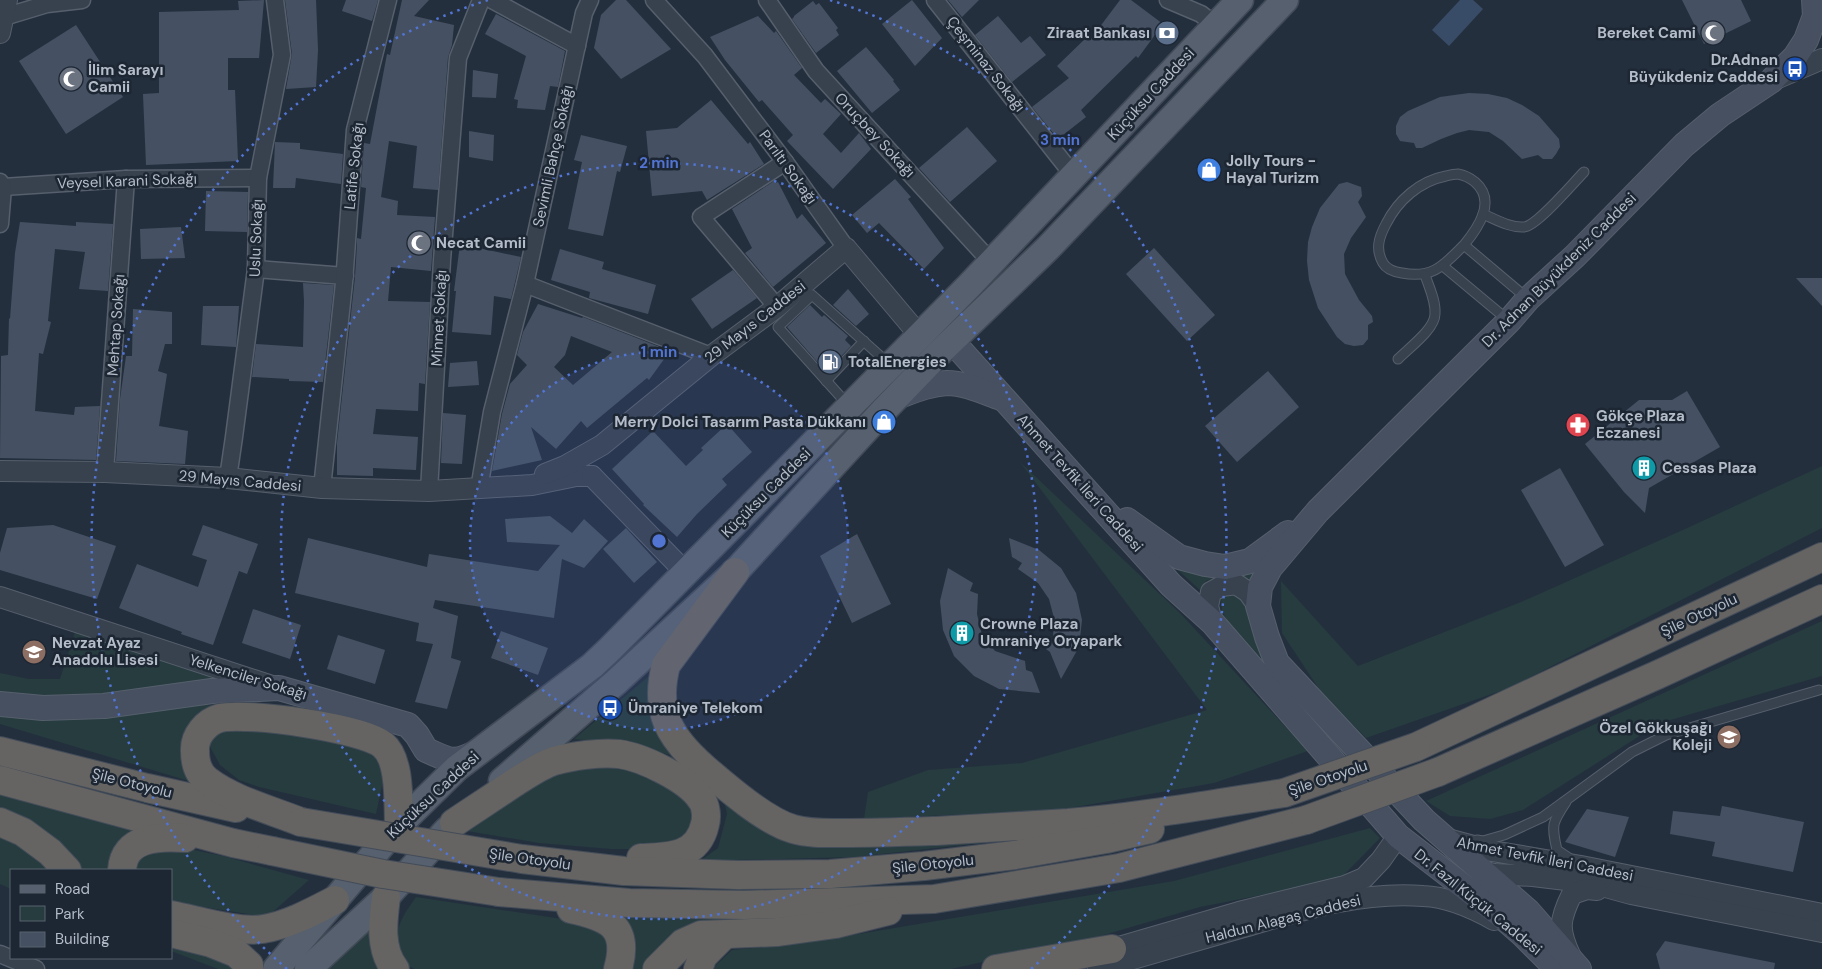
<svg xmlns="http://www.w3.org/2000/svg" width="1822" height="969" font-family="'DM Sans',sans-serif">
<rect width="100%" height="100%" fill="#242f3e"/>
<g fill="#263c3f">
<polygon points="1020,462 1180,613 1308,751 1214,783 1058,810 864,819 868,792 928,770 1022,763 1207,710"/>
<polygon points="1822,466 1822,528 1509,688 1366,738 1321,692 1282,633 1281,581 1358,666 1521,602 1685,529"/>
<path d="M1168 561 1256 567 1255 581C1235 575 1226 574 1206 581L1201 591Z"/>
<polygon points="1229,592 1242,597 1254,611 1273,671 1228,622 1222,611 1221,598"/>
<polygon points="1822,621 1822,676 1660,723 1523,810 1490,819 1450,816 1426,801"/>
<polygon points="75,632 224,680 108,696 28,697 0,691 0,673 29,679 60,679"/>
<polygon points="655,671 682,758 632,745 574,739"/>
<path d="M203 704 218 707 192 782 0 724V714C67 727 136 714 203 704Z"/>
<polygon points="225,725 363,745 380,757 383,781 376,814 259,787 239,780 220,765 209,745 212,731"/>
<polygon points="589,762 670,777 699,814 687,836 666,849 611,849 539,843 467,831 542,772"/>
<polygon points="722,791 815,845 991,842 854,857 700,861 718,848 727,814"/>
<polygon points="0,794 142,832 114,870 80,870 23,819 0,807"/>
<polygon points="1370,828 1380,838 1339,880 1200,907 1097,937 951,969 713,969 717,964 732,950 811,942 1174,881"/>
<polygon points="0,833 8,837 52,870 11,870 11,889 0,884"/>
<polygon points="175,846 223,856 309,880 267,917 171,902 171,870 136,870 136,868 147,848"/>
<path d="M416 897 582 922 613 942 606 969H415L405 965C393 932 396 925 416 897Z"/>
<path d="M622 914 790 918 657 952 643 969H629C640 944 635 936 622 914Z"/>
<polygon points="380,919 385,969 326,969"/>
<polygon points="171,938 242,969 218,969 171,951"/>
</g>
<polygon fill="#394c67" points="1460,0 1473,0 1483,9 1449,46 1432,30"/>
<g fill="#455162" fill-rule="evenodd">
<polygon points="264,0 259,58 228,58 228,90 235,90 238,161 146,165 143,94 159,93 159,12 239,10 238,1"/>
<polygon points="285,0 316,0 318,50 316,87 286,89 292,54"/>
<polygon points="346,0 378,0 372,21 342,11"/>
<polygon points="402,0 429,0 414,16 454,25 452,45 448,57 438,190 413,188 417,146 389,141 381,197 398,201 397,215 435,217 431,271 391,267 388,301 430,302 425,384 419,383 418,411 376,409 373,434 418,437 416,470 373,468 373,476 337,475 337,443 355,277 357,244 357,238 361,239 366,188 361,187 364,143 370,144 387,54 390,55"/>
<polygon points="616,0 626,0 671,49 621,79 594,48 601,15"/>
<polygon points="912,0 942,38 915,66 882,24"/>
<polygon points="948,0 979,0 962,17"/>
<polygon points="1120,0 1131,0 1163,24 1138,58 1136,56 1081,110 1086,117 1058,139 1032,107 1069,78 1057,66 1087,37 1090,40"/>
<polygon points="1682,0 1741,0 1751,21 1704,44"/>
<polygon points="813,1 816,5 819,3 838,28 836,30 839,35 816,53 792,19 794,17 794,16"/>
<polygon points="496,14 565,51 558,87 550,86 545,110 517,108 518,100 514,99 526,56 485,34"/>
<polygon points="758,16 774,33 776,31 802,68 794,75 821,103 825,99 841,114 823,134 841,153 859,133 871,149 833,189 787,141 793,135 762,100 759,102 725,60 710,37"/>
<polygon points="998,16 1021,43 1030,36 1046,55 1012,82 975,35"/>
<polygon points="76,25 123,97 66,134 19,61"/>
<polygon points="866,47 894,80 893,81 900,90 872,113 837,71"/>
<polygon points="473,70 498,74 496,98 472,97"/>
<polygon points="1469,93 1488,94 1507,98 1522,105 1539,116 1559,139 1560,147 1556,154 1552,159 1543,159 1538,155 1522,159 1503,141 1489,132 1469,130 1457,133 1441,139 1422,148 1416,148 1414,143 1400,141 1396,134 1396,126 1400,117 1408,111 1440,97"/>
<polygon points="711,100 748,144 750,142 764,164 707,200 702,191 652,196 646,131 677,128"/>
<polygon points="967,127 997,161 950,202 919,168"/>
<polygon points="469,131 494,135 493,161 469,157"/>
<polygon points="581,135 627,146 620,172 617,171 603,236 568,229 582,162 574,160"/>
<polygon points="275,142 300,143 300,149 343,154 341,184 296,178 295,188 273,188"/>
<polygon points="895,179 911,197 908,199 944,248 924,269 879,223 867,233 852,215"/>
<polygon points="774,181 776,183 778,182 797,219 802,214 826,243 773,287 745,253 752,248 732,209"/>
<polygon points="1347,182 1361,187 1362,196 1358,202 1366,217 1351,238 1344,254 1345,274 1359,300 1372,316 1373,322 1368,325 1368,339 1363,345 1354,346 1345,344 1337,337 1318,308 1309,280 1307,261 1308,242 1312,227 1320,208 1339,184"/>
<polygon points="206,191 248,192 247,232 205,231"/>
<polygon points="20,222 76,226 76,222 113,224 108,291 79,289 85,252 55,249 48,321 51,322 43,354 39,353 35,411 74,415 75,407 100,406 96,460 0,458 1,356 8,355 9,318 10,319 15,253"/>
<polygon points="181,227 185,258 141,259 140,229"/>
<polygon points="460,244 521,257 511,299 494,296 491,335 452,332 456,291 454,291"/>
<polygon points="1154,248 1215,315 1187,341 1126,274"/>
<polygon points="560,249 604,262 602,269 656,285 648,314 589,298 590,292 551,280"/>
<polygon points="733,270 757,298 712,329 691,299"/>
<polygon points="1796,278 1822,278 1822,306"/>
<polygon points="303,283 334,285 323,382 289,381 289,379 252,377 256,344 303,347 304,301"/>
<polygon points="848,289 869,314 856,326 833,305"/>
<path d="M538 304 582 318 583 317 670 351 649 380 647 378 587 428 581 421 556 449 531 427 542 460 492 471 502 414 510 384 527 365 517 355 523 332ZM571 336 612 352 573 385 554 367 565 355Z"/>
<polygon points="810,305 822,317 824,315 848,336 845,340 851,346 826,372 787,327"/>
<polygon points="203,306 239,306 236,347 201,345"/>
<polygon points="133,309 172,312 172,344 165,344 158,371 167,374 159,426 188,431 185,464 116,461 120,399 126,356 132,356"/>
<polygon points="477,361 479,385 448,387 450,363"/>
<polygon points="1268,371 1299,407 1237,462 1205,426"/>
<polygon points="1687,391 1720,447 1649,488 1645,513 1624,492 1585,444 1639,400 1672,400"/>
<polygon points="443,413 466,415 462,464 441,463"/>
<polygon points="727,424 752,452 722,479 727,485 697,514 677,537 643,505 644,504 612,469 653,431 686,466 703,450 701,448"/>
<polygon points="1560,468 1604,545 1565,567 1521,490"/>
<polygon points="550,516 572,533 584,519 608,541 584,568 562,559 554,618 435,600 433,608 458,616 451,658 461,661 447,709 415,702 433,644 416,641 419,623 295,593 308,538 427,567 429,554 538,571 560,545 507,542 505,519"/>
<polygon points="53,525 116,546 97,599 0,570 0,553 7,528"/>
<polygon points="203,525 258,544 247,574 239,571 213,645 181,634 182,632 119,608 137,564 198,587 207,560 192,555"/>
<polygon points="626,528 657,562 634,583 603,549"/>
<polygon points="857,534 891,604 852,623 820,556"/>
<polygon points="1009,538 1039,550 1061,568 1076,593 1082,620 1079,647 1061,679 1050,652 1046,649 1053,638 1054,618 1049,599 1038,583 1018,569 1022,563 1012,557"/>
<polygon points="948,568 973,583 970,591 978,594 977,614 982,635 995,651 1025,661 1026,670 1032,672 1040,693 999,689 974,676 954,656 943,630 940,601"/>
<polygon points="253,609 301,625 290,659 242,643"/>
<polygon points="501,631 548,648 538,675 491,658"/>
<polygon points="338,635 385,650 375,684 327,669"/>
<polygon points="1722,806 1804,822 1793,872 1712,856 1715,842 1670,834 1673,811 1720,816"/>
<polygon points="1587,809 1629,817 1615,857 1565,842"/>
<polygon points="1665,941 1775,963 1774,969 1660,969 1656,954"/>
</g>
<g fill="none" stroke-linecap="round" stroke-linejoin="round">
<defs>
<g id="service">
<path d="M1483 214C1495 219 1510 228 1524 227 1537 226 1573 183 1584 172"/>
<path d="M1464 245C1478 228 1497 201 1475 182 1470 178 1464 175 1458 174 1454 174 1450 175 1446 176 1420 181 1398 200 1386 224 1379 237 1375 249 1383 263 1387 270 1395 272 1402 273 1433 279 1444 265 1464 245L1528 299"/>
<polyline points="1443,266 1509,321"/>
<path d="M1398 359C1409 348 1435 329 1435 314 1436 301 1429 287 1425 275"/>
<polyline points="826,381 864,341"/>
<polyline points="848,405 778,327 812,295 888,363"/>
<path d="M1566 802C1552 823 1551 825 1557 850L1569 858"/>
<polyline points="1477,840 1483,841 1504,835 1543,817 1632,752 1666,735 1819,690"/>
</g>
<g id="minor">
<polyline points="492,0 577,46"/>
<polyline points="654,0 705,56 785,162 846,248"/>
<polyline points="767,0 816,71 992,263"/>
<polyline points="935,0 1074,176"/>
<polyline points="1168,0 1201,14 1216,26"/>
<polyline points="4,17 47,4 82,0"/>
<polyline points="0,182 3,187 126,179 258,178"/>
<polyline points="0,224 3,187"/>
<polyline points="256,269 345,276"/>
<polyline points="525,284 711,356"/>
<polyline points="777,307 701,217 785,162"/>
<polyline points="105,472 126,179"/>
<polyline points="228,478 234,437 256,269 258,178 282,55 275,0"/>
<polyline points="322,488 344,283 355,130 388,0"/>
<polyline points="479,489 492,412 525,284 584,13 590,0"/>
<polyline points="429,491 442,260 458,58 481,0"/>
<polyline points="0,954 36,969"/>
</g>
<g id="tertiary">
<polyline points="0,33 7,0"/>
<polyline points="1778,78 1822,59"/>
<polyline points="0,471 105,472 228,478 322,488 429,491 532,485 576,476 592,476"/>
<polyline points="545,474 565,466 602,445 711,356 777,307 846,248 920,336"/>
<polyline points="592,476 687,574"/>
<polyline points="0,597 272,686"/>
<polyline points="1212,622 1208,606 1211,592 1222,586 1236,584 1248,592 1258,606"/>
<polyline points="1447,839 1492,851 1581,866 1822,914"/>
<polyline points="1484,872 1495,874 1533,876 1591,883 1631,894 1822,932"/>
<polyline points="1098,953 1239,912 1345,886 1364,878 1381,860 1398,836"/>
<path d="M1571 957C1558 930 1559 920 1572 894L1587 889 1597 890"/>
<path d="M1098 969C1147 955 1196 941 1244 927 1302 910 1362 891 1423 896 1448 897 1473 908 1494 920"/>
</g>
<g id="secondary">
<polyline points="952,341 1171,585 1212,622 1398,836 1499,914 1523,935 1557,969"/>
<path d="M897 397C913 391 929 384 947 383 965 383 984 392 1001 398"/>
<polyline points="1127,520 1179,557 1205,564 1225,567 1250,561 1288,533"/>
<path d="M0 704 43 708 104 706 212 691 279 688 408 725 417 735 426 750C450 760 452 765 477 752"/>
<polyline points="1579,969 1528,911 1424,820 1277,663 1267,637 1258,606 1260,587 1270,568 1318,511 1509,321 1528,299 1575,256 1684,145 1720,115 1771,81 1795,57 1806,40 1815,16 1814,0"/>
</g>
<g id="primary">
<polyline points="502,781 616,682 735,572 884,410 939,353 1048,248 1285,0"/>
<polyline points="276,969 399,825 457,768 592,666 610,649 969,286 1240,0"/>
<polyline points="308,969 386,897 447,830"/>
</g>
<g id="trunk">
<path d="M735 572 666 665C654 711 669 737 703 767 725 786 765 821 793 829 810 834 827 833 845 833 875 833 905 832 936 831 980 828 1024 826 1068 823 1140 817 1212 804 1284 793"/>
<polyline points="1416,747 1822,557"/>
<polyline points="0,751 147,788 236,808"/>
<polyline points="1438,772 1657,675 1822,599"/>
<polyline points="0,780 233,843 272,851"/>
<polyline points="0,822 23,832 50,852 67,870"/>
<path d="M301 822C271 810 233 800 208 781 198 774 195 763 195 751 194 736 206 722 220 718 247 712 362 728 383 745 401 760 398 804 399 825"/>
<path d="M454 823C473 810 492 798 511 785 524 777 539 766 554 761 572 756 600 752 619 754 642 757 688 779 701 799 706 805 707 817 705 824 698 857 669 857 641 858"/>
<polyline points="522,859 624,871 738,875 830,874 924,866 1015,855 1106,839 1150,829"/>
<path d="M122 870C124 837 159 836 185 838"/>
<polyline points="499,892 629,903 744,905 934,899 1119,868 1306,820"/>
<path d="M386 897C383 921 379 949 395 969"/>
<path d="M571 909C608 917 630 926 618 969"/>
<path d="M171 915C197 920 237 933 263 929 288 925 312 912 335 900"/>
<polyline points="171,933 211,943 236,953 249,965 249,969"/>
<polyline points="657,969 683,943 701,935 778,932 836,924 888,911"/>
<polyline points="698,969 703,956 724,935"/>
<polyline points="996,969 1112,949"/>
</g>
</defs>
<use href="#service" stroke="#565f6c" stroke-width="11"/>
<use href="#minor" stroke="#565f6c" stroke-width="19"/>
<use href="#tertiary" stroke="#565f6c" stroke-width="22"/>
<use href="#secondary" stroke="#565f6c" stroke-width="26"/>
<use href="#primary" stroke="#414a57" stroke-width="29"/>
<use href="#trunk" stroke="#434c59" stroke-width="30"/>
<use href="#service" stroke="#38414e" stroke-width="9"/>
<use href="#minor" stroke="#38414e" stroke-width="16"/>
<use href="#tertiary" stroke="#38414e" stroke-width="20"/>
<use href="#secondary" stroke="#465061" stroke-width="24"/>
<use href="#primary" stroke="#56606e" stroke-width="26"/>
<use href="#trunk" stroke="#656462" stroke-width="28"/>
<defs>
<g id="trunk-bridge">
<polyline points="1284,793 1416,747"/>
<polyline points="1306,820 1438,772"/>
<polyline points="301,822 522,859"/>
<polyline points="272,851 383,874 499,892"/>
</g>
</defs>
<use href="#trunk-bridge" stroke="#434c59" stroke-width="30" stroke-linecap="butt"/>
<use href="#trunk-bridge" stroke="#656462" stroke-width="28"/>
</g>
<circle cx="659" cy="541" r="189" fill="#5274d3" fill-opacity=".12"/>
<g fill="none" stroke="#5274d3" stroke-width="2.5" stroke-dasharray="2.5 5">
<circle cx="659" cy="541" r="189"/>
<circle cx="659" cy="541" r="378"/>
<path d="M287 969A567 567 0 0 1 488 0M830 0A567 567 0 0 1 1031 969"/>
</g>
<defs>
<symbol id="bank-disc" viewBox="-11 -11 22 22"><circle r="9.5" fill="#5c6f8a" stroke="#1d2633"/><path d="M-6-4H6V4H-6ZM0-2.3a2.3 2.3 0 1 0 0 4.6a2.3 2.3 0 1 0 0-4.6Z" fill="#fff"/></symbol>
<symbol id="mosque-disc" viewBox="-11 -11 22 22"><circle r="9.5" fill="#6b7280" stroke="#1d2633"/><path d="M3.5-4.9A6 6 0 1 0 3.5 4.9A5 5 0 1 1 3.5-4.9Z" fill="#fff"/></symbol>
<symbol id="bus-disc" viewBox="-11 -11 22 22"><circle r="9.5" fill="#1a4fb4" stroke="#1d2633"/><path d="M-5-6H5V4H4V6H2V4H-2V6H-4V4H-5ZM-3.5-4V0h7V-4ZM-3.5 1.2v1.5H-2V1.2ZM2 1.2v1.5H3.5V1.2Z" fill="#fff"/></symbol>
<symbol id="shop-disc" viewBox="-11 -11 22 22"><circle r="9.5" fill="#3f7fe0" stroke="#1d2633"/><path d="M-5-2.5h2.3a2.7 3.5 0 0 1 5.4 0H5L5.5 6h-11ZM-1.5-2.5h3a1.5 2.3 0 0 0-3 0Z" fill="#fff"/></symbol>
<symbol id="fuel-disc" viewBox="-11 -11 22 22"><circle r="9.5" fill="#5c6f8a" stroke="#1d2633"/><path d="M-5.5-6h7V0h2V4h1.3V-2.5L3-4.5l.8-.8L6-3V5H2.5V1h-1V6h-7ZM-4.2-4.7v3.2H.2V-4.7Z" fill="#fff"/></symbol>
<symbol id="pharmacy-disc" viewBox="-11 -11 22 22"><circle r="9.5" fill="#e0444e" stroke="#1d2633"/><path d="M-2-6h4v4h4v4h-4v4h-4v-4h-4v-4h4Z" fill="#fff"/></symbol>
<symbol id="building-disc" viewBox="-11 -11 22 22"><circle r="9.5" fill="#0f9aa8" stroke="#1d2633"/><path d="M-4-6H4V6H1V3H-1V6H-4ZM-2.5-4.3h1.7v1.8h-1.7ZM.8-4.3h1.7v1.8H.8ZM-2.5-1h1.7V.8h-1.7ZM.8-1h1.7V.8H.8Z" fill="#fff"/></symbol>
<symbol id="school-disc" viewBox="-11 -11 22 22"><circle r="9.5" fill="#8d6e63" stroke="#1d2633"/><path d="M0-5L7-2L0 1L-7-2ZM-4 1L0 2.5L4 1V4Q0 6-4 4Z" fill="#fff"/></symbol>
</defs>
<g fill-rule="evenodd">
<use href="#bank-disc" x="1153" y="19" width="28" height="28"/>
<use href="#mosque-disc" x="1699" y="19" width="28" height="28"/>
<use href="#bus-disc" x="1781" y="55" width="28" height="28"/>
<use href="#mosque-disc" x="57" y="65" width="28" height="28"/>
<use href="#shop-disc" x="1195" y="156" width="28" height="28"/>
<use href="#mosque-disc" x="405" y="229" width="28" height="28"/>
<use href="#fuel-disc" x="816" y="348" width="28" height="28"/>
<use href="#shop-disc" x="870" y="408" width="28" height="28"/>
<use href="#pharmacy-disc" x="1564" y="411" width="28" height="28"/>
<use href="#building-disc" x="1630" y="454" width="28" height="28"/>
<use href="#building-disc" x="948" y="619" width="28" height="28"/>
<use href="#school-disc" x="20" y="638" width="28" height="28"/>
<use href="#bus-disc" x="596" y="694" width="28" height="28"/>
<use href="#school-disc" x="1715" y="723" width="28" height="28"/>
</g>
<g text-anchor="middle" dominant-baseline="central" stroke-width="5" stroke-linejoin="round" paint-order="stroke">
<g font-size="15" font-weight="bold" fill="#b4bcc9" stroke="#1d2633" text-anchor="start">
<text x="1150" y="33" text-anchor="end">Ziraat Bankası</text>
<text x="1696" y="33" text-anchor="end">Bereket Cami</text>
<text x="1778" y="60" text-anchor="end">Dr.Adnan<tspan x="1778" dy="17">Büyükdeniz Caddesi</tspan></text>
<text x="88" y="70">İlim Sarayı<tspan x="88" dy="17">Camii</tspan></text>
<text x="1226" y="161">Jolly Tours -<tspan x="1226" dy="17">Hayal Turizm</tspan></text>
<text x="436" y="243">Necat Camii</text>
<text x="848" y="362">TotalEnergies</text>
<text x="1596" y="416">Gökçe Plaza<tspan x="1596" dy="17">Eczanesi</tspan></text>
<text x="866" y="422" text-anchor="end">Merry Dolci Tasarım Pasta Dükkanı</text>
<text x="1662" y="468">Cessas Plaza</text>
<text x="980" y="624">Crowne Plaza<tspan x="980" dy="17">Umraniye Oryapark</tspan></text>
<text x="52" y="643">Nevzat Ayaz<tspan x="52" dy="17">Anadolu Lisesi</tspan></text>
<text x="628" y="708">Ümraniye Telekom</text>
<text x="1712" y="728" text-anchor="end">Özel Gökkuşağı<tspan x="1712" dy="17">Koleji</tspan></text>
</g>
<g font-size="15" fill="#b4bcc9" stroke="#1d2633">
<text transform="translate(986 64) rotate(52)">Çeşminaz Sokağı</text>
<text transform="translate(1151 94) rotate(-47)">Küçüksu Caddesi</text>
<text transform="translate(875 135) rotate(47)">Oruçbey Sokağı</text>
<text transform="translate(553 156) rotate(-78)">Sevimli Bahçe Sokağı</text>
<text transform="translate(354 166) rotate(-84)">Latife Sokağı</text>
<text transform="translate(788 167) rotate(54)">Parıltı Sokağı</text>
<text transform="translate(127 181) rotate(-2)">Veysel Karani Sokağı</text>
<text transform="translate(256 238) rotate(-88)">Uslu Sokağı</text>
<text transform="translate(1559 270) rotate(-45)">Dr. Adnan Büyükdeniz Caddesi</text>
<text transform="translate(439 318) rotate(-87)">Minnet Sokağı</text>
<text transform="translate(755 322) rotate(-38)">29 Mayıs Caddesi</text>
<text transform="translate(116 325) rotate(-86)">Mehtap Sokağı</text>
<text transform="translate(240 481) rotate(5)">29 Mayıs Caddesi</text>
<text transform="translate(1080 483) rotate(48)">Ahmet Tevfik İleri Caddesi</text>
<text transform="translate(766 493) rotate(-45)">Küçüksu Caddesi</text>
<text transform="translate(1699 615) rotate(-25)">Şile Otoyolu</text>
<text transform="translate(248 677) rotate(17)">Yelkenciler Sokağı</text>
<text transform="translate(1328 778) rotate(-19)">Şile Otoyolu</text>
<text transform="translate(132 783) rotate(14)">Şile Otoyolu</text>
<text transform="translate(433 795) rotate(-43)">Küçüksu Caddesi</text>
<text transform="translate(530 859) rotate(8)">Şile Otoyolu</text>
<text transform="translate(1545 859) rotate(11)">Ahmet Tevfik İleri Caddesi</text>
<text transform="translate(933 864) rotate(-6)">Şile Otoyolu</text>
<text transform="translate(1478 902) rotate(39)">Dr. Fazıl Küçük Caddesi</text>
<text transform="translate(1283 919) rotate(-14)">Haldun Alagaş Caddesi</text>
</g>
</g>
<circle cx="659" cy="541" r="8" fill="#5274d3" stroke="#1d2633" stroke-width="2.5"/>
<g font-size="15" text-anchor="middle" font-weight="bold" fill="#5274d3" stroke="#1d2633" stroke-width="5" stroke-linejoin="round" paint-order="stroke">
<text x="1060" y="145">3 min</text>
<text x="659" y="168">2 min</text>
<text x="659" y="357">1 min</text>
</g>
<rect x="10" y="869" width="162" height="90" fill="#1d2633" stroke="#59626f"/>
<rect x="20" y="885" width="25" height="8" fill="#56606e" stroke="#59626f"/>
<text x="55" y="894" font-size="15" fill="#b4bcc9">Road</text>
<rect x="20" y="906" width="25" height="15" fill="#263c3f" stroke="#59626f"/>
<text x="55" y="919" font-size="15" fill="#b4bcc9">Park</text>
<rect x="20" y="932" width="25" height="15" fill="#455162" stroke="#59626f"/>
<text x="55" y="944" font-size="15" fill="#b4bcc9">Building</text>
</svg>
